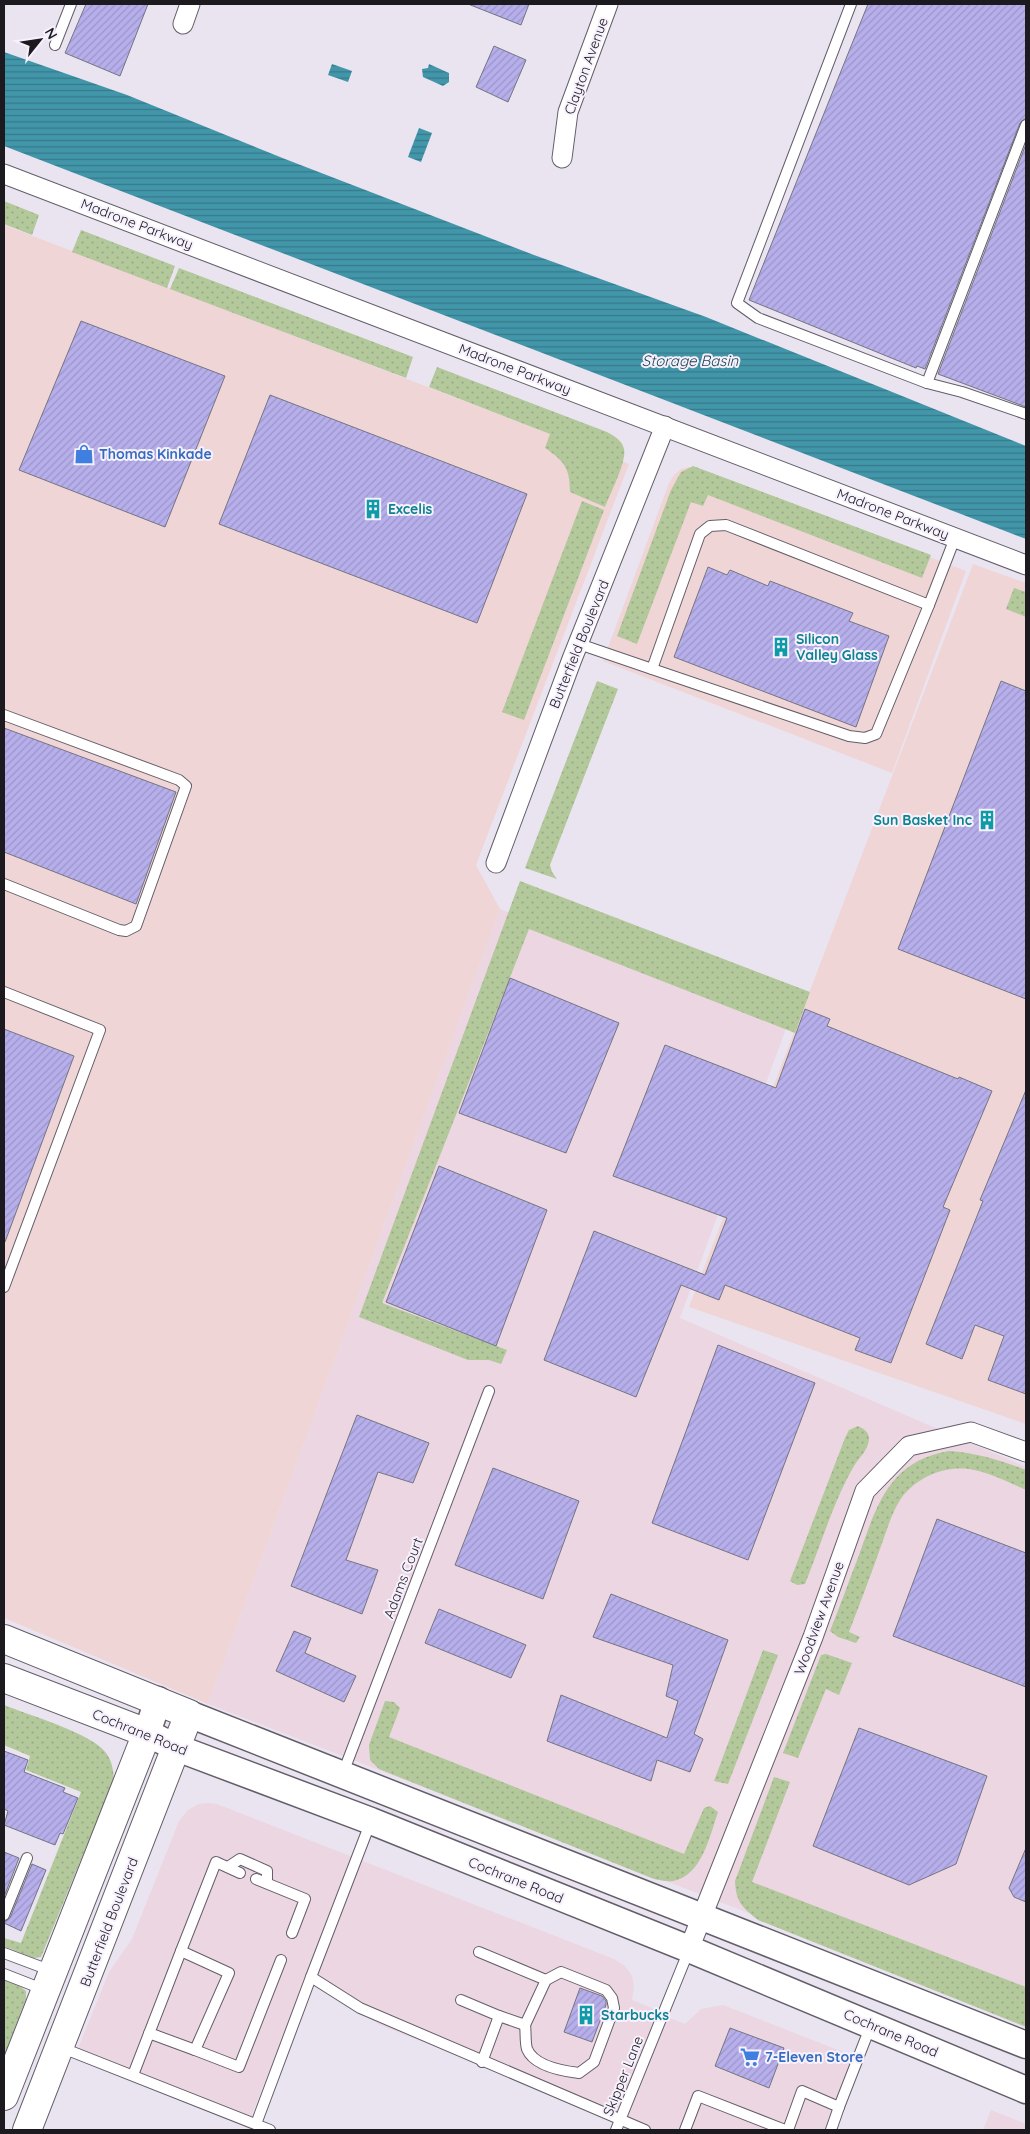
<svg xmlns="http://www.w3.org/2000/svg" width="1030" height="2134" font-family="Quicksand,sans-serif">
<defs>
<pattern id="grass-dots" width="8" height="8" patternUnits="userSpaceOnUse" patternTransform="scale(1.25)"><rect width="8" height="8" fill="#b3c89b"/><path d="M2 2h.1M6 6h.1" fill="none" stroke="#99ab85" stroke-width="1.8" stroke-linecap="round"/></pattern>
<pattern id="water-rules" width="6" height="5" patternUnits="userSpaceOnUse" patternTransform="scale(1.25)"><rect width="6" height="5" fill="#4296a9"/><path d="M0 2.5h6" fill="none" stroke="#367a89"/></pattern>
<pattern id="building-hatch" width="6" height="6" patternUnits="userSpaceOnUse" patternTransform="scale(1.25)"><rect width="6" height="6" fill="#b6afeb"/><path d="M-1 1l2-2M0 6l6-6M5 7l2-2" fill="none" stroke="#9c96c9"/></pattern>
</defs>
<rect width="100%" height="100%" fill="#eae4f1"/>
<g fill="#ecd6e2">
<polygon points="500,909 788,1023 680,1318 1026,1467 1026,2009 966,1997 208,1704"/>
<polygon points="207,1803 217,1804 614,1959 625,1966 632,1976 634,1987 632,2000 660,2011 617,2118 380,2025 306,1978 248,2124 75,2056 109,1972 132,1939 179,1821 188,1810 199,1804"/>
<polygon points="723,2005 856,2057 827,2130 613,2130 660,2014 685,2024 701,2009"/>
<polygon points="991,2110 1026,2124 1026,2130 983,2130"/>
</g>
<g fill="#f0d5d6">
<polygon points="4,225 629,464 476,865 500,909 208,1704 4,1618"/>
<polygon points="690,467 698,468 966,571 892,773 603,661 669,483 674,475 681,469"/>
<polygon points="973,564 1026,583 1026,1424 689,1307"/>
</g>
<g fill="url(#grass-dots)">
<polygon points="4,201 39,215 32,235 4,224"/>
<polygon points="81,230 175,266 167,288 72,252"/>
<polygon points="179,268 413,357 406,378 170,289"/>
<path d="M437 367 607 432C614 436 622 440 624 449 627 461 610 494 605 507L570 492C570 468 564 461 545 448L550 434 429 387Z"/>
<polygon points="693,466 931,555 922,578 708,495 703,506 691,502 637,644 617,636 671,490 681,472"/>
<polygon points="582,501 604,510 524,720 502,712"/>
<polygon points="1014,588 1026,592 1026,617 1006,609"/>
<polygon points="597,681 618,689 550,865 552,872 557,879 525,868"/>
<polygon points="520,881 810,992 795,1033 529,929 382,1303 507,1350 501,1364 489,1360 468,1360 359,1317"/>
<path d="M858 1426C864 1429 869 1432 869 1439 868 1451 859 1457 854 1466 834 1500 820 1547 805 1584L797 1585 790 1581 845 1438 849 1430Z"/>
<path d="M949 1451C977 1453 1000 1460 1026 1470V1490C1008 1482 989 1472 969 1469 943 1466 918 1477 902 1497 892 1511 887 1530 881 1546 871 1575 860 1603 849 1632L860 1637 856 1643 838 1637 830 1631C840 1606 849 1581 859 1555 877 1505 889 1461 949 1451Z"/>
<polygon points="763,1650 778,1655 728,1784 714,1781"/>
<polygon points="826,1654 852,1663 839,1695 826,1689 798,1758 783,1753 821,1655"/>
<path d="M385 1701 394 1702 400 1708 389 1737 684 1854 704 1808 710 1806 718 1812C710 1835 702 1876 673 1881 667 1882 660 1880 654 1879L379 1769 370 1760 369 1745Z"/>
<path d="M4 1705C28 1715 92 1733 106 1753 112 1761 113 1769 114 1779L41 1957 33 1958 4 1946V1938L21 1943 81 1792 26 1770 30 1756 4 1745Z"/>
<path d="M774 1777 790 1782 752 1882 1026 1987V2027L758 1920C742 1907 736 1902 735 1881Z"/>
<polygon points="4,1980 21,1987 26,1991 26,1999 4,2056"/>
</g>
<g fill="url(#water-rules)">
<polygon points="4,52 127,95 285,159 534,255 706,317 1026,446 1026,539 4,146"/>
<polygon points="332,64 352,71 348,82 328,75"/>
<polygon points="429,64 449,73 449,82 443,86 423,77 422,69 428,68"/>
<polygon points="419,128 432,133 421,162 408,157"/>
</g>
<g fill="url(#building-hatch)" stroke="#757481">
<polygon points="86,4 148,4 120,76 65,53"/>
<polygon points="468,4 529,4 521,25"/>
<polygon points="868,4 1026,4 1026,118 1020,123 925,369 917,366 916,368 749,300"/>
<polygon points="494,46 526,60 508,102 476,87"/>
<polygon points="1026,144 1026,407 938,374"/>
<polygon points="81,321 225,376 165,527 19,470"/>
<polygon points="270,395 527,494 477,623 219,524"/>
<polygon points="708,567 727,575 730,570 768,586 770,581 853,613 849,621 889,636 856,727 674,657"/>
<polygon points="1001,681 1026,691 1026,999 898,949"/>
<polygon points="4,728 176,792 136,904 4,852"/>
<polygon points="510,978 619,1023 566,1153 459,1113"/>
<polygon points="805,1009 830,1019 827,1026 958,1079 959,1077 992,1091 943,1207 950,1210 891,1363 855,1350 860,1338 725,1285 719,1300 681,1285 636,1397 544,1360 594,1231 705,1275 727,1218 613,1176 665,1045 776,1088"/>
<polygon points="4,1029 74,1056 5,1242 4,1242"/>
<polygon points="1026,1090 1026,1394 988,1380 1004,1336 975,1325 962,1359 926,1344 983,1201 980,1200"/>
<polygon points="439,1166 547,1210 496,1346 386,1302"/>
<polygon points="718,1345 815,1383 748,1560 652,1523"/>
<polygon points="357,1415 429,1443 413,1483 378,1472 346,1560 378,1570 362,1614 291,1586"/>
<polygon points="493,1468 579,1501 543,1599 455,1565"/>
<polygon points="937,1519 1026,1553 1026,1687 893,1636"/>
<polygon points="611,1594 728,1640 694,1734 703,1739 690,1772 657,1760 651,1781 547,1741 561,1695 667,1738 678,1701 666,1696 673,1665 593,1637"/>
<polygon points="439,1609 526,1645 511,1678 425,1643"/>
<polygon points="294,1631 311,1638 305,1653 356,1676 344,1702 276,1671"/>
<polygon points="859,1728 987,1776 956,1864 909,1885 813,1846"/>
<polygon points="4,1751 28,1760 24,1772 65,1788 63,1792 78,1798 63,1834 60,1833 55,1845 4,1825 8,1811 4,1809"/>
<polygon points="1026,1848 1026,1902 1014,1897 1009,1888"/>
<polygon points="4,1852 19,1858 4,1897"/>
<polygon points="32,1864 46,1870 21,1931 4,1923 4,1922 10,1918"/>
<polygon points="580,1988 602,1996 606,2001 606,2005 592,2042 564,2032"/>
<polygon points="730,2028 784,2048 769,2088 715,2066"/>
</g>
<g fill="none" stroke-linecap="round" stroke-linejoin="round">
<defs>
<g id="service">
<polyline points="851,4 737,303 758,318 927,383 1026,125"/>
<polyline points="55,45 71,4"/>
<polyline points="927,383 962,392 1026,414"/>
<polyline points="579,644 652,669 700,534 710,526 726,525 929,605 955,538"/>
<polyline points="652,669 849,736 865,738 876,734 929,605"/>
<polyline points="4,715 179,780 186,786 136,926 126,931 119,930 4,884"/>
<polyline points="4,992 100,1030 4,1287"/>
<polyline points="343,1773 489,1391"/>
<polyline points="371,1821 311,1977 360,2008 645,2130"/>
<polyline points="228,1867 240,1859 267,1871 267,1883"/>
<polyline points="256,1879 305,1899 292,1933"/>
<polyline points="4,1915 27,1858"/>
<polyline points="181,1951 216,1862 240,1873"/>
<polyline points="479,1952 546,1980 525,2025 499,2016 482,2062"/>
<polyline points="4,1953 52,1971"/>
<polyline points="4,1974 45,1990"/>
<polyline points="461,2000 499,2016"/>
<path d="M525 2025C526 2032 525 2042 527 2049 534 2066 562 2071 579 2073L594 2062 614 2008 612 1998 606 1990 561 1972 546 1980"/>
<polyline points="60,2047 270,2130"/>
<polyline points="195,2050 239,2067 281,1960"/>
<polyline points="133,2075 181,1951 229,1973 195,2050 149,2033"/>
<polyline points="256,2124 311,1977"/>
<polyline points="616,2130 689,1950"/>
<polyline points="685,2130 698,2096 785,2130"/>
<polyline points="788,2130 802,2091 839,2107 871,2025"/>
<polyline points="831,2130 839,2107"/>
</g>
<g id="minor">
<polyline points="183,24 190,4"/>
<polyline points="562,158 568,112 608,4"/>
<polyline points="4,174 1026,565"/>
<polyline points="496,863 572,659 665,426"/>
<polyline points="689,1949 813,1637 865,1491 909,1446 971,1432 1026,1452"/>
</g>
<g id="secondary">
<polyline points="158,1700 147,1733 177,1748 371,1821 689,1949 1026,2090"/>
<polyline points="189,1714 1026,2045"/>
</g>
<g id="primary">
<polyline points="4,1639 189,1714 27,2130"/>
<polyline points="4,1678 147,1733 4,2096"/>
</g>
</defs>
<use href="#service" stroke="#635e69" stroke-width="12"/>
<use href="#minor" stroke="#635e69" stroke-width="21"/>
<use href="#secondary" stroke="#635e69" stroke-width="29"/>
<use href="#primary" stroke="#635e69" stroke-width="30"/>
<use href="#service" stroke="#fff" stroke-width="10"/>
<use href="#minor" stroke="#fff" stroke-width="19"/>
<use href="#secondary" stroke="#fff" stroke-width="26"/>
<use href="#primary" stroke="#fff" stroke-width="28"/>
</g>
<defs>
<symbol id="shop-bare" viewBox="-9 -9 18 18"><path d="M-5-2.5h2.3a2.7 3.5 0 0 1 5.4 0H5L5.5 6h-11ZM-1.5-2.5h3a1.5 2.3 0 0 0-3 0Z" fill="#3f7fe0" stroke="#f7f1fe" stroke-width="2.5" paint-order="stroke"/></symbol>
<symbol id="building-bare" viewBox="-9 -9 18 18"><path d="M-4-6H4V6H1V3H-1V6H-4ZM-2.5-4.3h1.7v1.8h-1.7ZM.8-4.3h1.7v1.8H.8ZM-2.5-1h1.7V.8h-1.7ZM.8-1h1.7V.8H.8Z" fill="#0f9aa8" stroke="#f7f1fe" stroke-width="2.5" paint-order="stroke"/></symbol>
<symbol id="supermarket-bare" viewBox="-9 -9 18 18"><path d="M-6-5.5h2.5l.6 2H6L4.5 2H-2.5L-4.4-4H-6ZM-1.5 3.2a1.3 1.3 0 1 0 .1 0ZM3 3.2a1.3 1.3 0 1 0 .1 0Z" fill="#3f7fe0" stroke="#f7f1fe" stroke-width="2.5" paint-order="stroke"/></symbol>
</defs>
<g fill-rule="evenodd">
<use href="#shop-bare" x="70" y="440" width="28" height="28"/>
<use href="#building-bare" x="359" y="495" width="28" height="28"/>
<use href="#building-bare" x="767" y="633" width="28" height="28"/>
<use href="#building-bare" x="973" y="806" width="28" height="28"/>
<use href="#building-bare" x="572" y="2001" width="28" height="28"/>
<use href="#supermarket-bare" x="736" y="2043" width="28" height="28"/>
</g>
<g text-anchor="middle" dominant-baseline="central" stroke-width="4" stroke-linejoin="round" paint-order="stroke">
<g font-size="14" fill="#1c1a1f" stroke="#f7f1fe">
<text transform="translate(586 66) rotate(-70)">Clayton Avenue</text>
<text transform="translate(137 224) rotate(21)">Madrone Parkway</text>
<text transform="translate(515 369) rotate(21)">Madrone Parkway</text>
<text transform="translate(893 514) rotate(21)">Madrone Parkway</text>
<text transform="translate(579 644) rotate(-68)">Butterfield Boulevard</text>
<text transform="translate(403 1578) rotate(-69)">Adams Court</text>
<text transform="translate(819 1618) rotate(-70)">Woodview Avenue</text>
<text transform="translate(140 1732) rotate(22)">Cochrane Road</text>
<text transform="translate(516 1880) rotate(22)">Cochrane Road</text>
<text transform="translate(109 1922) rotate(-69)">Butterfield Boulevard</text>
<text transform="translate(891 2033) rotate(23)">Cochrane Road</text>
<text transform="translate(623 2076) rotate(-68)">Skipper Lane</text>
</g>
<g font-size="14" font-weight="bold" fill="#366cbe" stroke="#f7f1fe" text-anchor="start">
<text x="99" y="454">Thomas Kinkade</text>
<text x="765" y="2057">7-Eleven Store</text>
</g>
<g font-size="14" font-weight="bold" fill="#0d838f" stroke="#f7f1fe" text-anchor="start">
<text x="388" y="509">Excelis</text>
<text x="796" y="639">Silicon<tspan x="796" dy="16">Valley Glass</tspan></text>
<text x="972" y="820" text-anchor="end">Sun Basket Inc</text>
<text x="601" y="2015">Starbucks</text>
</g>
<g font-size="15" font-style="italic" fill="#183f48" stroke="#f7f1fe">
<text x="690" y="360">Storage Basin</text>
</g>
</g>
<rect width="1030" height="2134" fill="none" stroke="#1c1a1f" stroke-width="10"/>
<g transform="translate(40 40) rotate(60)" stroke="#f7f1fe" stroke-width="4" paint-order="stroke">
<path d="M0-4L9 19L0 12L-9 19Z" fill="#1c1a1f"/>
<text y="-8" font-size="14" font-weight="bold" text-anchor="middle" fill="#1c1a1f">N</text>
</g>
</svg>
